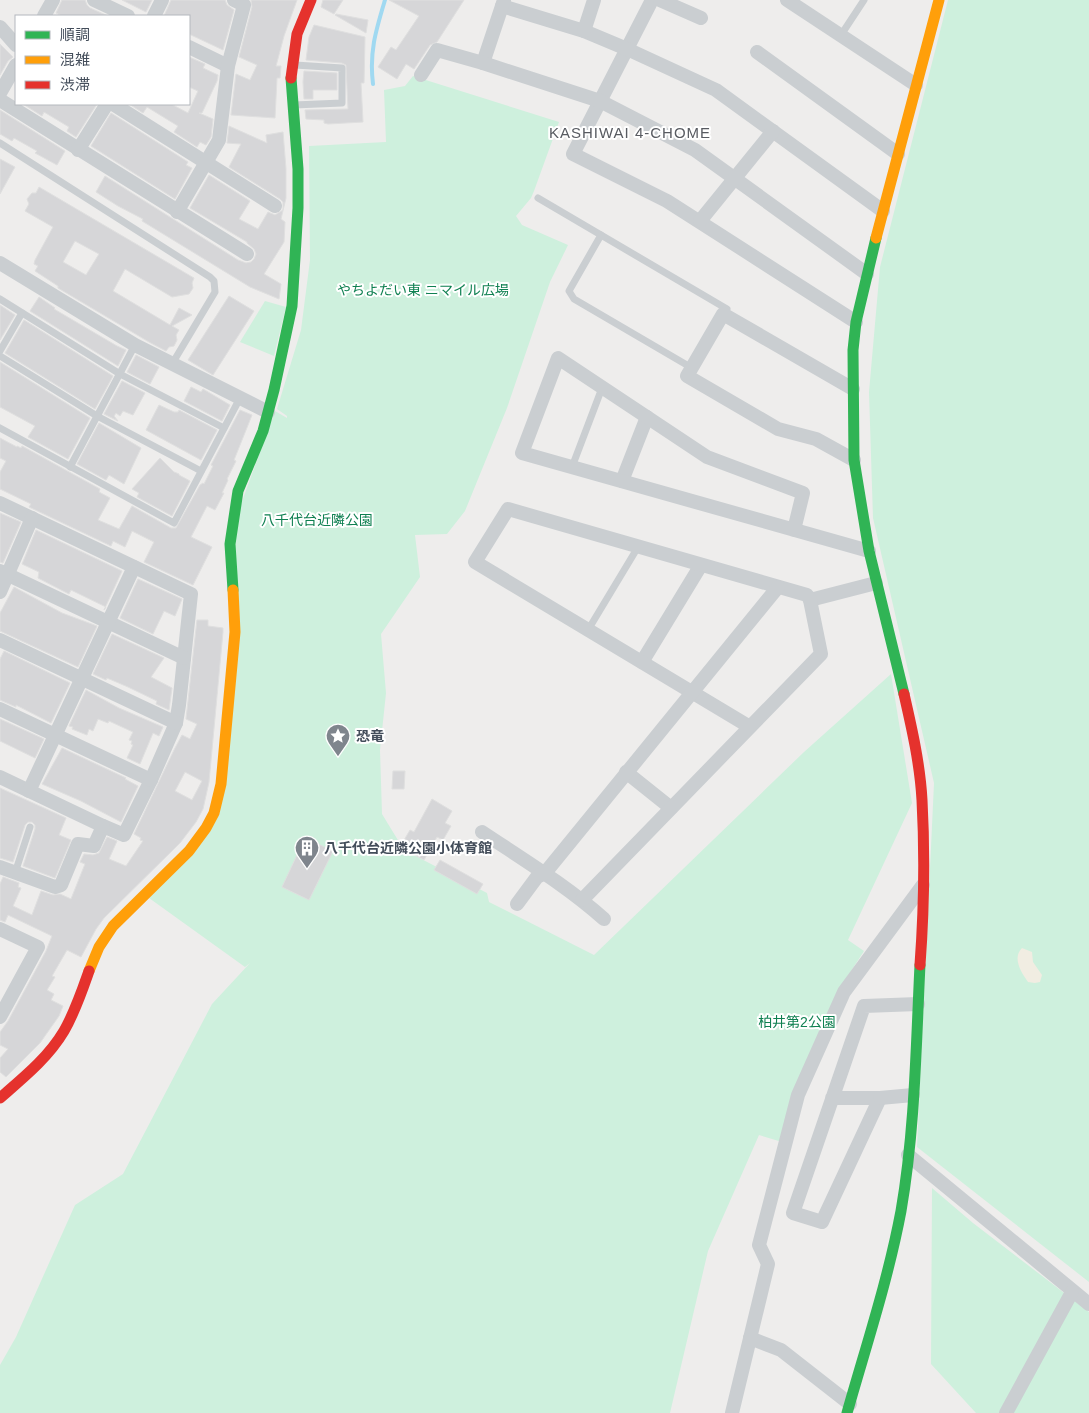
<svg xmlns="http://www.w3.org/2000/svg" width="1089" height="1413" font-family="Arial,'Noto Sans JP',sans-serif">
<rect width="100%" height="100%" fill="#eeedec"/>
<g fill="#cef0dd">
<polygon points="948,0 1089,0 1089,1282 917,1147 934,783 873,518 869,392 880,267"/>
<polygon points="413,76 559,122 534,191 531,198 516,216 522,225 568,245 550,282 507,408 465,511 447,534 415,535 420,577 381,634 386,693 380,750 382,814 404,850 487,893 489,902 594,955 804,752 891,674 912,803 848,940 864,951 835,996 782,1142 759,1135 708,1251 670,1413 0,1413 0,1365 16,1337 75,1205 123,1174 212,1004 250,963 245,967 149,898 219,815 237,515 275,411 287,418 287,416 277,409 301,330 310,260 309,146 386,142 384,90 405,86"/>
<polygon points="265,301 286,307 274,356 240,342"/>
<polygon points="932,1188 973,1223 1089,1312 1089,1413 976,1413 931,1364"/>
</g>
<path fill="#f1ede2" d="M1022 948 1032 952 1033 962 1042 975 1040 982 1035 983 1028 982C1021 972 1012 958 1022 948Z"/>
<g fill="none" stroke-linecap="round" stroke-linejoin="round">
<path stroke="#a0d9f1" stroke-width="4" d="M373 84C369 52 376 30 385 0"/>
</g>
<g fill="#d6d6d8" stroke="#dfdfdf" fill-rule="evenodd">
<polygon points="62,0 85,0 87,5 90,8 108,16 62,16 56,13"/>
<polygon points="122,0 152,0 146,12"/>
<polygon points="171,0 225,0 227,5 234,10 223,50 189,34 189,16 164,16"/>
<polygon points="251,0 297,0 284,36 276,66 281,66 280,78 277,78 275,118 231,115 236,74 250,80 257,65 239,57 252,7"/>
<polygon points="323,0 343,0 334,14 321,7"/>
<polygon points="389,0 464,0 437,42 430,45 414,69 406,64 397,79 378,67 391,47 396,50 419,16"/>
<polygon points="336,14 368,20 366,33 335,15"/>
<polygon points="314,25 365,37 364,83 361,83 363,122 328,124 324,123 324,120 306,119 305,110 348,109 346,65 342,63 306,60 309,37"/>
<polygon points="0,44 13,57 8,61 0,75"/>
<polygon points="189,57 205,64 203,68 218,75 217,81 202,113 199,113 213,119 211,137 206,145 200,142 197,147 174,132 178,126 147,107 143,113 129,104 171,104 188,113 198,91 189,87"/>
<polygon points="304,71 337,73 337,90 313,90 313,99 304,99 303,82"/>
<polygon points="23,104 97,104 76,137 67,131 69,127 44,112 42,116"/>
<polygon points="0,110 65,151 57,165 35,153 37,151 14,138 12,141 0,134"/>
<polygon points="111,113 188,162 186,165 192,168 175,199 91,146"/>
<polygon points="229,126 267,143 266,135 283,132 286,169 286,198 281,219 285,222 284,242 264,274 281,284 279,299 250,287 142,221 143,219 118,206 96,192 105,176 238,260 246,263 251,262 254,259 256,254 254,249 247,243 247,242 190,208 209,175 250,201 239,219 258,229 268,212 275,215 283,210 283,202 280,199 229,167 241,144 227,143"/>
<polygon points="0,159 15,167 0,194"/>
<path d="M39 187 194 278 192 283 193 288 189 294 172 297 125 269 113 291 170 325 179 308 192 315 172 326 179 330 176 335 177 340 174 346 169 347 166 351 149 342 58 288V286L35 271 38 266 34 264 35 260 53 227 25 211 29 204 27 199 32 193H36ZM75 241 99 254 86 275 63 262Z"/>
<polygon points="229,296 254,311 213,375 188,360"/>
<polygon points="39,297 55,308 54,309 117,346 126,350 118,366 30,311"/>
<polygon points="0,305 15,315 0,340"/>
<polygon points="24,320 113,376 95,409 5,353"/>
<polygon points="136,355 159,367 150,384 127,372"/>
<polygon points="0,362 90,418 68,459 28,437 35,426 0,407"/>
<polygon points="122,381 145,393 133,415 123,411 120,416 116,413 114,416 118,421 104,414"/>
<polygon points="191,387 201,392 203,389 230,405 222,421 184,401"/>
<polygon points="159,405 174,412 178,412 179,410 217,430 201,460 146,430"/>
<polygon points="240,410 252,415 234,460 236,461 227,479 228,480 222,493 224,493 215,510 207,506 191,537 212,547 193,585 144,562 154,542 132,531 125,547 113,541 111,546 29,507 31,504 0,489 0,472 6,461 0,458 0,438 17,447 17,446 21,448 22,446 100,489 99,492 110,498 98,520 119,529 132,506 171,528 176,528 200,485 203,483 204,484 213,466 211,465"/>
<polygon points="99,423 141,448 124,484 109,475 106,480 77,464"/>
<polygon points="160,458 174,472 179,474 179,475 190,481 172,516 137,497 139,493 132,489"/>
<polygon points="0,513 21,522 3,563 0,562"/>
<polygon points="36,530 122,571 104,610 106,607 71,590 69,594 38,578 39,572 22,564"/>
<polygon points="138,579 182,599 175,616 164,611 153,634 120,618"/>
<polygon points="14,587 62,613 97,626 78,667 0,631 0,613"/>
<path d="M197 620H208V626L223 628V632L209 782 203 809 196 822 180 843 104 918 96 929 81 957 67 950 52 976 55 977 47 990 54 994 51 1000 63 1006 59 1016 40 1043 6 1077 0 1072V1058L8 1049 0 1045V1032L8 1021 46 951 52 936 8 915 5 922 0 920V884L3 877 19 883 18 887 21 888 13 906 32 915 41 891 53 895 60 894 71 899 85 864 80 862 84 854 93 855 99 853 107 837 117 841 109 859 126 866 143 841 140 840 141 838 134 834 174 750 182 735 190 739 197 724 186 719ZM185 772 202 781 192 800 175 791Z"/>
<polygon points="112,634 164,658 151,677 172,688 169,710 156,704 157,701 128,687 107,678 106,680 93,674"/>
<polygon points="4,651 70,683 51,723 16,705 16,707 0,700 0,659"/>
<polygon points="86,690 119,708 163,727 159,736 153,733 140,764 127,758 133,745 131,744 132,741 129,740 133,732 109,721 108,723 98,719 93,731 89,729 87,735 72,729 73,727 69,726"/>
<polygon points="0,719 44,739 35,758 0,741"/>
<polygon points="62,748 126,778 125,779 138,786 121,822 81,801 42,784"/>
<polygon points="393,771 405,771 404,789 392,789"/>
<polygon points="0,788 66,818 59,835 71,840 55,878 23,866 35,829 35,825 32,822 28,822 25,825 13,862 0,858"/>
<polygon points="432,799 452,811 445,823 451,826 443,840 437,837 424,860 400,847 410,830 414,832"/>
<polygon points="305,838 333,851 309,900 282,887"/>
<polygon points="440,860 483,884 477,894 434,870"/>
</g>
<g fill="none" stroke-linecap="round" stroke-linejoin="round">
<g stroke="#caced1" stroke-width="7">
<polyline points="841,35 864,0"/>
<polyline points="294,105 342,103 342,68 295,65"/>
<polyline points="0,143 210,277 214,281 215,292 172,364"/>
<polyline points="538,198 727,309 724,314"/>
<polyline points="601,235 569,291 574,299 692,368"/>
<polyline points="0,299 120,374 224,428"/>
<polyline points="0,351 22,313"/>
<polyline points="0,356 97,416 201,471"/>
<polyline points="0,428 174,523 240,398"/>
<polyline points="70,467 135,345"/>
<polyline points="572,467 602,388"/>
<polyline points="588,630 638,547"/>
<polyline points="15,873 30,827"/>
</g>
<g stroke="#caced1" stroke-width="14">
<polyline points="94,0 128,16"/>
<polyline points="652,0 573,154 667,201 856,322"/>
<polyline points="660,0 701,18"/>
<polyline points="787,0 916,85"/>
<polyline points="502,6 584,31 627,49 716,90 883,211"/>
<polyline points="44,16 53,0"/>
<polyline points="154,16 162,0"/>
<polyline points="0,27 16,45"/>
<polyline points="584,31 594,0"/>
<polyline points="189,47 228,66"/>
<polyline points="757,52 898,154"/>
<polyline points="483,63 504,0"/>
<polyline points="421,75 437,50 483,63 600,101 695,150 867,274"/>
<polyline points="0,93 16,65"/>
<polyline points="0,100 247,254"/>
<polyline points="113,104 275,206"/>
<polyline points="78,150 107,104"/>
<polyline points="177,212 219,140 228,66 244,5 234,0"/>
<polyline points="700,221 773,131"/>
<polyline points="0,263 135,345 268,412"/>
<polyline points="853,389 723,314 687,376 778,429 816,439 854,460"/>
<polyline points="622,481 647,417"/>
<polyline points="0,503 191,594 179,705 176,723 151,780 124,835 103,826 94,846 78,844 61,885 55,887 0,867"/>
<polyline points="794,530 803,493 707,457 558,358 522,453 869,551"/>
<polyline points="0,571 184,658"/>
<polyline points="0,592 32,518"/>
<polyline points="810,600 876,583"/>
<polyline points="0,640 176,723"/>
<polyline points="642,662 701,565"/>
<polyline points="0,709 151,780"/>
<polyline points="626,772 671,808"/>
<polyline points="0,777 103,826"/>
<polyline points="29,791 134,567"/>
<path d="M482 832C524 860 567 886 604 919"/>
<polyline points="582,900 821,654 810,600 807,595 508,509 475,562 750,727"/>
<polyline points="517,904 537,877 545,873 778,587"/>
<polyline points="0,929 38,947 0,1017"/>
<polyline points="832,1098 880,1098 822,1222 793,1213 864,1006 918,1004"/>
<polyline points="880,1098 913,1095"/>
<polyline points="908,1155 1089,1304"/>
<polyline points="750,1338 781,1350 850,1404"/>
<polyline points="732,1413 768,1264 759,1245 798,1095 844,992 923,885"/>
<polyline points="1006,1413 1072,1292"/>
</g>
<g stroke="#30b455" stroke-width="11">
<polyline points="876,238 856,322 853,350 854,460 869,551 904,694"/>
<polyline points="233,590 230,544 238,491 263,431 274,390 292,306 298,208 298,169 291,78"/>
<path d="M847 1413C866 1346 888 1280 901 1211 915 1130 916 1046 920 965"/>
</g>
<g stroke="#ff9f0a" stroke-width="11">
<polyline points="876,238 939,0"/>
<polyline points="89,971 99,947 113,926 189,851 206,828 214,813 221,784 235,632 233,590"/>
</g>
<g stroke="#e5322d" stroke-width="11">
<polyline points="291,78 297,34 311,0"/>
<path d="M904 694C912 729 920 764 922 800 925 855 924 910 920 965"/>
<path d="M0 1098C23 1078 48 1058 64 1031 75 1012 82 991 89 971"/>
</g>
</g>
<defs>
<symbol id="sight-pin" viewBox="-11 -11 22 30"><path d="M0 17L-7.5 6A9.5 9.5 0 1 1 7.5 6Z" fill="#7f858d" stroke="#fff"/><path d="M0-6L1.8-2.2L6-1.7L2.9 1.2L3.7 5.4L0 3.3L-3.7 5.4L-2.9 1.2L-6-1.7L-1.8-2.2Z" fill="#fff"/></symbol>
<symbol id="building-pin" viewBox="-11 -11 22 30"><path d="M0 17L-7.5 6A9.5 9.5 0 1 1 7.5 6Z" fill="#7f858d" stroke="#fff"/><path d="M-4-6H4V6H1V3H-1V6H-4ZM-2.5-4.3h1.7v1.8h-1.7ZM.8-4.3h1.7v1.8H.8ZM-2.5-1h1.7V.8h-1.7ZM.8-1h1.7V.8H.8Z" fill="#fff"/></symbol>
</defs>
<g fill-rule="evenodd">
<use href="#sight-pin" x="324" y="722" width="28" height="38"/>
<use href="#building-pin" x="293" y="834" width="28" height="38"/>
</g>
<g text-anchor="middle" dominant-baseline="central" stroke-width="4" stroke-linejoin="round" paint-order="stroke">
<g font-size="14" fill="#0f8051" stroke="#fff">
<text x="423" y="290">やちよだい東 ニマイル広場</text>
<text x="317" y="520">八千代台近隣公園</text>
<text x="797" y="1022">柏井第2公園</text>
</g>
<g font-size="14" font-weight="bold" fill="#434d5a" stroke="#fff" text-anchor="start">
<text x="356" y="736">恐竜</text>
<text x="324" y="848">八千代台近隣公園小体育館</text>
</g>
<g font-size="15" letter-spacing="1" fill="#585b61" stroke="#fff">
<text x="630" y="132">KASHIWAI 4-CHOME</text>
</g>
</g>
<rect x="15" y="15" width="175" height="90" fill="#ffffff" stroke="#b4b8bd"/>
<rect x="25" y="31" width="25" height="8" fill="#30b455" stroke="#b4b8bd"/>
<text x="60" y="40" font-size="15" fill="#434d5a">順調</text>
<rect x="25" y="56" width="25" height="8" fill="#ff9f0a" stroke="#b4b8bd"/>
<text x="60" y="65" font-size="15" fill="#434d5a">混雑</text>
<rect x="25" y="81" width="25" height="8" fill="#e5322d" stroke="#b4b8bd"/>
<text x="60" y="90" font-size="15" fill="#434d5a">渋滞</text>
</svg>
